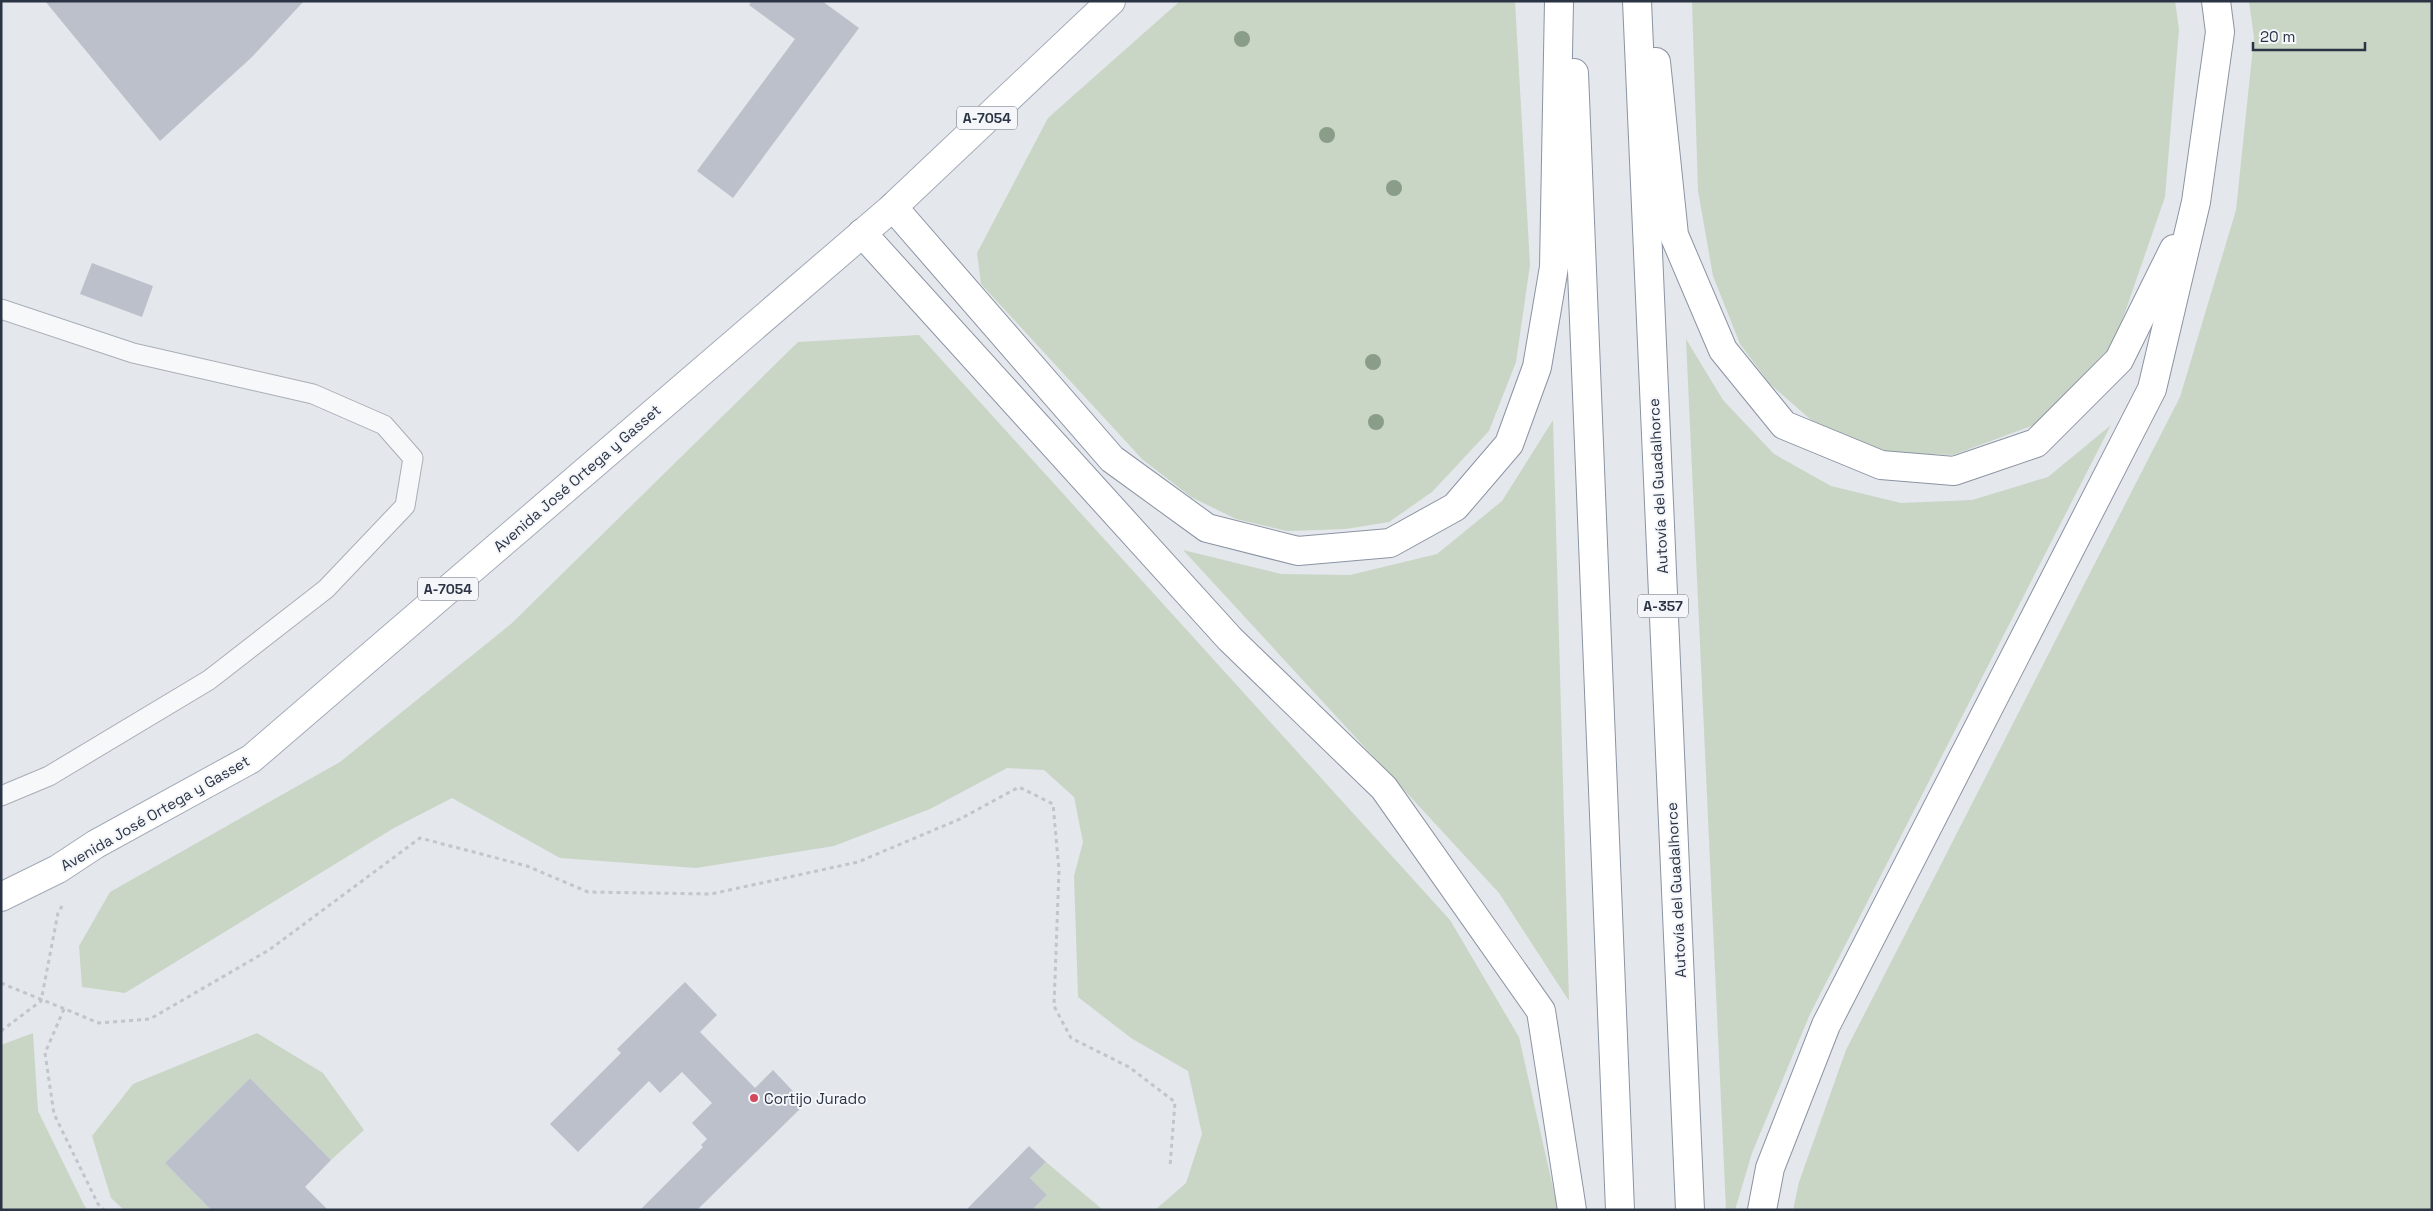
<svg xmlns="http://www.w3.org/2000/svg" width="2433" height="1211" font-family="'Space Grotesk',sans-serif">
<rect width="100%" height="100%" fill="#e4e7ec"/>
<g fill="#c9d6c5">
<polygon points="1180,1 1515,1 1530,265 1516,362 1489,431 1432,492 1389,522 1346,529 1287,531 1236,519 1191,497 1142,459 981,284 977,253 1048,118"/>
<polygon points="1692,1 2175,1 2179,29 2165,197 2114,344 2037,424 1953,455 1881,452 1817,425 1770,384 1740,344 1713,276 1698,191"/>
<polygon points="2249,1 2432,1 2432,1210 1793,1210 1799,1182 1846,1050 2180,397 2236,210 2254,37"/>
<polygon points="919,335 1450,920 1519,1037 1558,1210 1155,1210 1186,1183 1202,1134 1188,1071 1131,1038 1078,997 1074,876 1083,842 1074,797 1044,770 1007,768 930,809 834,846 696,868 560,858 452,798 394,828 125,993 82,987 79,946 110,892 340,762 511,624 798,342"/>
<polygon points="1686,339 1723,400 1774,454 1831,486 1901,503 1972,500 2048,477 2111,425 1810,1014 1752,1153 1735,1210 1726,1210"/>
<polygon points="1553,420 1569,1001 1499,893 1183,550 1281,574 1350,575 1437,554 1502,501"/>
<polygon points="33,1033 38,1111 84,1205 88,1210 1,1210 1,1045"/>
<polygon points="257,1033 323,1073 364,1130 331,1160 250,1078 165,1163 211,1210 124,1210 111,1198 92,1136 133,1084"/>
<polygon points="1046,1162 1103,1210 1037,1210 1034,1208 1047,1195 1030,1178"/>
</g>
<g fill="#bbc0ca">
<polygon points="45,1 304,1 252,57 160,141"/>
<polygon points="752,1 822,1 859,28 733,198 697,171 795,39 749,5"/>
<polygon points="92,263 153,286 142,317 80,294"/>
<polygon points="685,982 717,1015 700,1032 755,1088 773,1070 805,1104 697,1210 640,1210 703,1147 701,1145 707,1139 692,1123 712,1103 682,1072 660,1093 649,1081 578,1152 550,1124 621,1053 617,1049"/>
<polygon points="250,1078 331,1160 305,1187 328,1210 211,1210 165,1163"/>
<polygon points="1029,1146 1046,1162 1030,1178 1047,1195 1034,1208 1037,1210 966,1210"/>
</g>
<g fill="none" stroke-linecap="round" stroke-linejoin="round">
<defs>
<polyline id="service" points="1,309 133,353 313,394 384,425 413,458 405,506 326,589 209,680 49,776 1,796"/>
<polyline id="primary" points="1,897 58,869 96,844 251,759 893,207 1111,1"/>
<g id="motorway">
<polyline points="1637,1 1690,1210"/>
<polyline points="1656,62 1674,235 1723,350 1784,425 1881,465 1954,471 2036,443 2119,360 2174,249"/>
<polyline points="1574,73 1620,1210"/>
<polyline points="893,207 1112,459 1207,528 1298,551 1390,543 1455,507 1509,444 1537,367 1554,267 1559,1"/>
<polyline points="862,233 1230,639 1384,788 1541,1011 1572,1210"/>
<polyline points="1762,1210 1770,1168 1826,1025 2152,389 2196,202 2220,32 2216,1"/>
</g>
</defs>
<use href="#service" stroke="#a9aeb7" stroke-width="21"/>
<use href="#primary" stroke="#a3abb8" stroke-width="30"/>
<use href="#motorway" stroke="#8b94a3" stroke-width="30"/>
<g stroke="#c2c5cb" stroke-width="3" stroke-dasharray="4 4" stroke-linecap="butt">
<polyline points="1,983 99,1023 150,1019 269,950 420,838 527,866 588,892 711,894 858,862 960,819 1019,787 1053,804 1059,870 1054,1006 1071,1038 1129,1067 1175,1102 1170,1166"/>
<polyline points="64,1009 45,1053 54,1114 98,1204 104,1210"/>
<polyline points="1,1031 41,1001 58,913 62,906"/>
</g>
<use href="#service" stroke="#f7f8fa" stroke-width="19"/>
<use href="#primary" stroke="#fff" stroke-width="28"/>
<use href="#motorway" stroke="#fff" stroke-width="28"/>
</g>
<g fill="#899d89">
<circle cx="1242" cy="39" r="8"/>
<circle cx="1327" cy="135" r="8"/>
<circle cx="1394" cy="188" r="8"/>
<circle cx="1373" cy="362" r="8"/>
<circle cx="1376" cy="422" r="8"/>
</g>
<circle fill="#d1495b" stroke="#f4f6f9" stroke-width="2" cx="754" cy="1098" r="5"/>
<g text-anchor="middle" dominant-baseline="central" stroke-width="4" stroke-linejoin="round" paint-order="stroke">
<g fill="#f4f6f9" stroke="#676e7b" stroke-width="1">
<rect x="957" y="106.5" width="60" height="23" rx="4"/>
<rect x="418" y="577.5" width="60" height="23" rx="4"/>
<rect x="1638" y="594.5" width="50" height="23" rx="4"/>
</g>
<g font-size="14" font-weight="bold" fill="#2b3445">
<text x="987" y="118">A-7054</text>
<text x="448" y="589">A-7054</text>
<text x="1663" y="606">A-357</text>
</g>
<g font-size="15" fill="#2b3445" stroke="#f4f6f9">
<text transform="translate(577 478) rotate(-41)">Avenida José Ortega y Gasset</text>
<text transform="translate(1658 486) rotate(-93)">Autovía del Guadalhorce</text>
<text transform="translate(155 813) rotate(-30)">Avenida José Ortega y Gasset</text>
<text transform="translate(1676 890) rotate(-93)">Autovía del Guadalhorce</text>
</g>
<g font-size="15" fill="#2b3445" stroke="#f4f6f9" text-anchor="start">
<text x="764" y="1098">Cortijo Jurado</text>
</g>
</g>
<rect width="2433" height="1211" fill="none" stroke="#2b3445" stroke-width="5"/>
<path d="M2253 42v8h112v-8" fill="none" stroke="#2b3445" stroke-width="2.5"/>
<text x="2260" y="42" font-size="15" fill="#2b3445" stroke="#f4f6f9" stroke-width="4" paint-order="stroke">20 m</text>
</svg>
